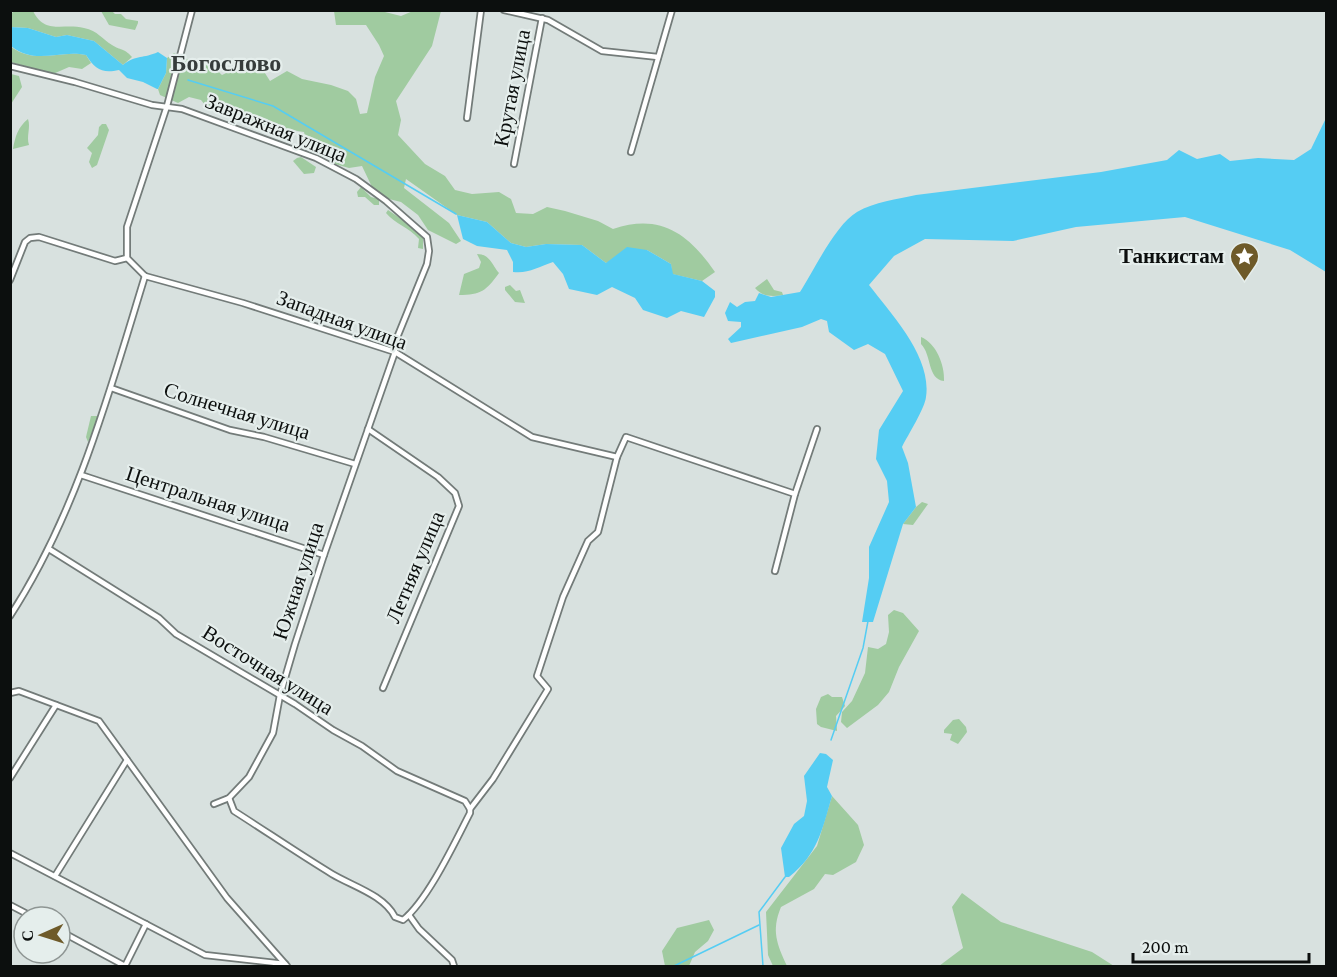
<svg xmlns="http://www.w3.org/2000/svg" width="1337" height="977" font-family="'Crimson Pro',serif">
<rect width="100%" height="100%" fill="#d8e1df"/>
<g fill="#a0cba0">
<path d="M14 11H33C45 35 63 23 84 28 98 31 102 39 112 45 121 51 123 47 132 57L123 65 94 41 67 35 56 37 28 28 12 27 10 15Z"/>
<polygon points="101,11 112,11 115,14 121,14 126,19 138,21 138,23 135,30 109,25"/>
<path d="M334 11H381L401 16 413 11H441L432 46 396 101 401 120 398 135 425 164 445 176 455 190 472 194 499 192 511 199 516 213 533 214 547 207 565 211 598 221 613 229C660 213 688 233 715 272L702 281 672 274 671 264 647 250 606 263 582 245 546 244 526 247 511 243 487 222 457 215 406 179 404 188 449 223 461 241 456 244 428 230 418 215 401 202 389 199 372 187 362 166 349 168 335 164 331 154 309 151 304 132C285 130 271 120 252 128L238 112C221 113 212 115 201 100L189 97 178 103 160 95 158 89 166 73 167 58 174 53 187 59 208 62 222 75 239 67 263 70 270 81 287 71 302 79 331 85 348 91 356 99 360 114 367 113 375 77 384 56 379 45 366 25H336Z"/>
<path d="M10 46C36 66 60 49 86 55L91 63 82 69 69 67 53 74 11 62Z"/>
<polygon points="11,74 19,76 22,87 11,104"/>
<path d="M28 119C31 128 26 136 29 145L13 149C15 137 18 127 28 119Z"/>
<polygon points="102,124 106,124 109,130 97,165 92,168 89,162 92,153 87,148 98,135 99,127"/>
<polygon points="301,157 316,167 314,173 304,174 293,161 297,158"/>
<polygon points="361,187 371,197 379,199 379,205 374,205 365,197 358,197 357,192"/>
<path d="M388 210 410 225 423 238V249L418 248 419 239C409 227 395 224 386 213Z"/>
<path d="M477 254C490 254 492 265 499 273 486 291 481 295 459 295L464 274 479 268 481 262Z"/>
<path d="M767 279 774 290 782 292 783 295C772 297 763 297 755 288Z"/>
<polygon points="510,285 516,291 520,290 525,303 515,302 505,290 505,287"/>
<path d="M921 337C936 343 945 365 944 381 927 379 932 355 921 344Z"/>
<polygon points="91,416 99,416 88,442 86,437"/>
<polygon points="922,502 928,504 913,525 903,524 916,507"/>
<polygon points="894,610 903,613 919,631 899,667 889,692 878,705 847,728 841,722 842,712 852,701 865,673 868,647 878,649 886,644 889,632 888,615"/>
<polygon points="828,694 832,697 842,697 845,706 836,716 837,731 821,727 817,724 816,709 821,697"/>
<polygon points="959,719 966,727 967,732 958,744 950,740 952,734 944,733 944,730 953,720"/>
<path d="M832 796 858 825 864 845 856 862 833 875 825 874 814 889 781 907C771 931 777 944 787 966H773L768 955 766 912 817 846Z"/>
<polygon points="962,893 1001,922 1092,952 1114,966 939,966 963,948 952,907"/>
<polygon points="709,920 714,930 708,941 695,952 689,966 616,966 665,966 662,951 677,928"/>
</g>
<g fill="#55cdf3">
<path d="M10 27 28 28 56 37 67 35 94 41 123 65C137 54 143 59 158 52L167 58 166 73 158 89H157L143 82 127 78 119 70C102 74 95 69 86 55 60 49 36 66 11 46Z"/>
<path d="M1326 118V272L1290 250 1185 217 1076 227 1013 241 925 239 894 256 869 285C892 315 932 357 926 397 925 408 908 435 902 447L908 463 916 507 903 524 873 622H862L869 578V547L889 502 887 481 876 459 879 430 903 391 885 354 868 344 854 350 829 332 827 321 821 319 802 327 731 343 728 339 741 327V322L728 321 725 313 730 302 737 307 745 302 755 301 759 293 771 297 800 292C814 270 836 224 857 212 874 202 898 199 916 195L1101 172 1167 160 1179 150 1197 159 1220 154 1230 161 1258 158 1294 160 1311 149Z"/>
<path d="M457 215 487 222 511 243 526 247 546 244 582 245 606 263 627 247 647 250 671 264 673 274 702 281 715 291V297L704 317 681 311 667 318 643 310 635 298 612 287 597 295 569 289 563 274 553 262C538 267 528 274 513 272V262L507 250 477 246 463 239Z"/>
<path d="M820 753 826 754 833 760 827 787 832 796C822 830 818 854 789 877H785L781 848 794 824 804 816 807 801 804 776Z"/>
</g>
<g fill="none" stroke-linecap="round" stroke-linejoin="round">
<g stroke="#55cdf3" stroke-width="1.5">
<polyline points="188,80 273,106 456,214"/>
<polyline points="831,740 863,648 868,621"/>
<polyline points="674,966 759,925"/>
<polyline points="763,966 759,912 785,877"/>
</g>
<defs>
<g id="street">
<polyline points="504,10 548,20 602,51 658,57"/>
<polyline points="10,66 75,82 152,105 182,109 316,158 356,179 386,201 427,237 429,251 427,264 394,345 395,352 324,555 295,644 280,695 273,733 249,777 229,798 214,804"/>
<polyline points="467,118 481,10"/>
<polyline points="631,152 672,10"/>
<polyline points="514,164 542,18"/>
<polyline points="145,276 243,303 395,352 532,437 617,457"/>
<polyline points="145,276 127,258 127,227 167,106 192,10"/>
<polyline points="10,280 25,242 30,238 39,237 115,261 127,258"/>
<polyline points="111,388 230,430 264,437 355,464"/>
<polyline points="368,429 438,477 455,493 459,506 383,688"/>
<polyline points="81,475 324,555"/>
<polyline points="795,494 817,429"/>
<path d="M49 549 159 618 176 634 295 704 333 730 362 746 397 771 465 801 470 809V813C455 842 428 900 403 920L395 917C384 895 352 886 332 874 299 854 267 832 234 811L229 798"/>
<path d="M10 616C77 513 109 393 145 276"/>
<polyline points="10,693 19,691 99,721 227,898 287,966"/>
<polyline points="10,778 56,705"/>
<polyline points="470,809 493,779 548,689 537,676 563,597 588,541 598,532 617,457 626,437 795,494 775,571"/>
<polyline points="10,853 205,955 285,964"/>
<polyline points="55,876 127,760"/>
<polyline points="10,905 33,917"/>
<polyline points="409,915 419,929 452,960 454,966"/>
<polyline points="60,931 125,966"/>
<polyline points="125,966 146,924"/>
</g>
</defs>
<use href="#street" stroke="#737b79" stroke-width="8"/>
<use href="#street" stroke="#fff" stroke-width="4.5"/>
</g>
<defs>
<symbol id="sight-pin" viewBox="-11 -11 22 30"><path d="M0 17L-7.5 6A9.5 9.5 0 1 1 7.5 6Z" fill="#6e5a29" stroke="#e5eeec"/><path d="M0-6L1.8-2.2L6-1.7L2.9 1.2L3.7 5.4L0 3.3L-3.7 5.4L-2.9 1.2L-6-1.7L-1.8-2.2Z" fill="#fff"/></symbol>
</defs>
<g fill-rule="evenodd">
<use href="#sight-pin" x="1228" y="240" width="33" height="45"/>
</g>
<g text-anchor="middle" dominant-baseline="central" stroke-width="4.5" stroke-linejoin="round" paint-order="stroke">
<g font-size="21" fill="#0c0f0e" stroke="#e5eeec">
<text transform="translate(512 88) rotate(-79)">Крутая улица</text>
<text transform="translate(276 128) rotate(22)">Завражная улица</text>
<text transform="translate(342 320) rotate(20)">Западная улица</text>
<text transform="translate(237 411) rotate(17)">Солнечная улица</text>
<text transform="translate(208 499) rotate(18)">Центральная улица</text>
<text transform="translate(415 567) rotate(-67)">Летняя улица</text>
<text transform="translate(298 581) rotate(-72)">Южная улица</text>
<text transform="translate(268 670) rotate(32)">Восточная улица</text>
</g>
<g font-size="21" font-weight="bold" fill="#0c0f0e" stroke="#e5eeec" text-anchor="end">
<text x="1224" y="256">Танкистам</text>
</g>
<g font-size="24" font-weight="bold" fill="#363c3b" stroke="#e5eeec">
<text x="226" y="62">Богослово</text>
</g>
</g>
<rect width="1337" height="977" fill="none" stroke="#0c0f0e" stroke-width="24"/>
<g transform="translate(42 935) rotate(267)"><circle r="28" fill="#e5eeec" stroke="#8e9593" stroke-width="1.5"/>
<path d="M0-4.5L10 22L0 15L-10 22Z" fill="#6e5a29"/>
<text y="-9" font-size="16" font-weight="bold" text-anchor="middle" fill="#0c0f0e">С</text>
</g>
<path d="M1133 953v9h176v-9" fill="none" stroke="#0c0f0e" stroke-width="3"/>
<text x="1142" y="953" font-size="18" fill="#0c0f0e" stroke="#e5eeec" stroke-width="4.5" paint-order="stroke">200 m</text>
</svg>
